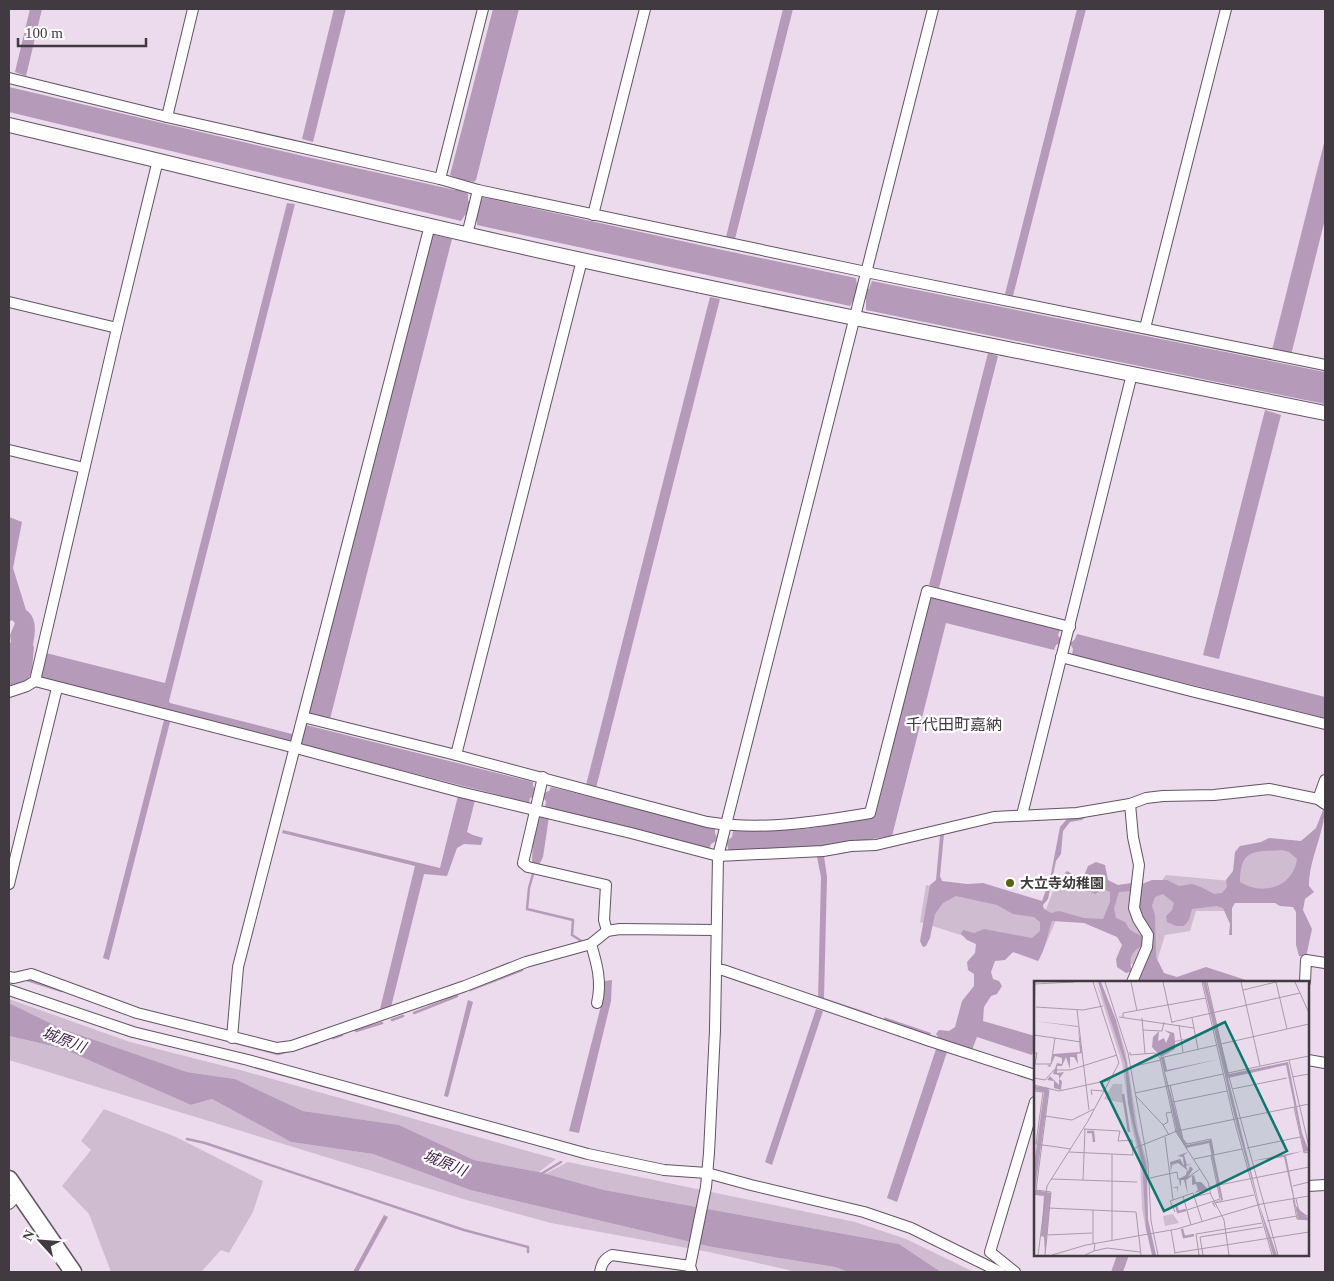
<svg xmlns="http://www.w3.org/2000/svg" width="1334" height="1281" font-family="'Times New Roman','Noto Sans JP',serif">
<rect width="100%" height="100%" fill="#ecdbed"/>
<g fill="#cfbcd1">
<polygon points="1313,846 1300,903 1232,899 1229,911 1196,911 1190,931 1165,935 1154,971 1118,960 1129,935 1059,913 1039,960 920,922 926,885 1046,909 1059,876 1094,891 1104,883 1152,893 1166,875 1231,881 1247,849"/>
<polygon points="9,999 130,1042 244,1071 556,1159 539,1172 474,1160 399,1125 303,1111 235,1079 187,1072 60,1028 9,1003"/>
<polygon points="9,1036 61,1048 191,1105 212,1099 291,1142 373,1154 470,1190 712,1247 835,1267 848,1272 797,1272 709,1252 551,1223 463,1199 9,1060"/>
<polygon points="104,1109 176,1137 263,1181 253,1212 229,1253 221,1250 201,1272 111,1272 89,1214 62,1186 91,1150 81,1141"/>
<polygon points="568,1162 855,1222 906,1239 974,1272 941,1272 899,1244 604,1190 545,1174"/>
</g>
<g fill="#b69ab9" fill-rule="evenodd">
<polygon points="30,9 42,9 26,76 15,72"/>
<polygon points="334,9 346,9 313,142 302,139"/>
<polygon points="493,9 519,9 476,180 474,182 463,180 460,190 468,194 468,201 480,205 482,197 727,251 856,278 857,286 869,289 872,281 1325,372 1325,404 866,310 866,299 855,297 850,306 477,225 477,218 465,215 461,221 9,112 9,87 303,156 455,190 459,179 450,175"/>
<polygon points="783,9 793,9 735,239 726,237"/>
<polygon points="1077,9 1086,9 1013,296 1005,294"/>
<polygon points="1325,139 1325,219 1291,355 1272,350"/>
<path d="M287 203 295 204 169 701 170 703 292 734 293 737 302 739 306 725 533 782V786C537 792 542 794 549 791L551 787 715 828V833L717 838 728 840 732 837 733 831 806 829 875 817 930 597 1060 630 1058 635 1061 640 1072 642 1075 639 1077 634 1325 697V718L1072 655 1073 649 1071 645 1060 643 1056 645 1054 650 946 623 892 836 820 847 729 852 727 844 716 841 711 844 709 850 545 807 546 801C542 796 536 796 530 798L529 803 303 745 301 742 291 741 289 742 40 677 46 653 165 683Z"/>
<polygon points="430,234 452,239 330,719 309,713"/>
<polygon points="710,297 720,299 596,788 586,785"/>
<polygon points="988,353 998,356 939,588 929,585"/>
<polygon points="1265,410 1281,415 1219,659 1203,655"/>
<path d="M9 517 22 522 13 568 26 610C38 618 35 634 33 645L34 647C33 655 33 675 28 679 23 682 14 684 9 686V644L11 642 10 635 15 623 12 620 9 622Z"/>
<polygon points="164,720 170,722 109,960 103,958"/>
<polygon points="458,796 475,800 467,832 473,835 483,838 481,845 464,844 457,848 447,876 424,874 391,1007 380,1009 415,866 282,833 283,830 440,868"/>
<path d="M1325 805C1325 833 1309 858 1309 886L1314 892 1305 899 1303 910 1312 929 1306 957 1299 956 1296 945V912L1293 907 1280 906 1275 903H1235L1232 908V935H1229L1230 924 1223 908 1217 906 1192 909 1189 920 1184 926H1176L1167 922 1166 916 1172 910 1174 903 1163 894 1155 897 1152 906 1155 915 1156 957 1164 973 1177 977 1206 967 1252 982H1135L1136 976 1130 972 1126 973 1117 967 1116 959 1122 945 1117 937 1084 923 1052 921C1047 935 1046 948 1038 961L1013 952 1005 960 995 961 991 972 993 979 999 981 1002 986 997 994 991 996 984 1007 983 1021 1035 1036V1047L1032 1055 977 1037 972 1050 940 1040 936 1034 939 1030 949 1031 955 1027 962 1001 974 986V974L968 970 967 962 975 953 976 944 967 940 961 934 963 930 974 933 984 929 1032 938 1040 931V922L1034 917 1013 914 997 905 956 896 943 903 935 914 930 938 926 946 923 947 920 941 930 885 936 880 940 836 944 834 940 876 942 881 967 884 983 883 1042 901 1050 879 1060 827 1068 818 1087 816 1082 820 1070 822 1063 831 1061 854 1056 861 1048 899 1043 905 1044 909 1051 913 1059 911 1084 918 1103 919 1110 902V892L1104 889 1095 894 1066 880 1063 875 1067 871 1076 876H1084L1088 866 1096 862 1105 865 1108 880 1118 885 1131 883V891L1119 892 1114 908 1116 918 1125 922 1130 930 1143 937V945C1133 951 1129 956 1131 968L1138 972 1149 954 1153 942 1151 932 1138 910 1139 885 1152 880H1167L1179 886 1192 884 1201 887 1214 894 1222 893 1227 887 1226 880 1233 871 1235 852 1240 846 1261 842 1269 838 1301 841 1316 828ZM1282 850 1289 852 1297 859C1293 888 1262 896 1240 882 1240 848 1255 852 1282 850Z"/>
<polygon points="538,815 549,817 543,857 539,865 532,862 533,836"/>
<polygon points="824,856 827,877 824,998 872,1014 871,1017 818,999 821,877 817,857"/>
<polygon points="612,980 611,1001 579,1133 569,1131 603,998 604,981"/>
<polygon points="468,1000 473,1002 448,1097 444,1096"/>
<polygon points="9,1003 60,1028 187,1072 235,1079 303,1111 399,1125 474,1160 539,1172 604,1190 899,1244 941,1272 848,1272 835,1267 712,1247 470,1190 373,1154 291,1142 212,1099 191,1105 61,1048 9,1036"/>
<polygon points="816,1009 823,1011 772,1165 765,1162"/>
<polygon points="884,1017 931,1033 929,1036 885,1021"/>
<polygon points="936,1049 947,1052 897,1202 887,1198"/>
<polygon points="384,1215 388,1217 358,1272 353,1272"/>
<polygon points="1117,1255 1129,1255 1123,1272 1111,1272"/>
</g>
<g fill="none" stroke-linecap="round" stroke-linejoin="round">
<g stroke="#b69ab9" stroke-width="2.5">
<polyline points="533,874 529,888 527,909 573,920 572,935 583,942"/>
<polyline points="27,980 62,991"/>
<polyline points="470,990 522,970"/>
<polyline points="414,1013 457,996"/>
<polyline points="392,1020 403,1016"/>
<polyline points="356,1031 382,1023"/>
<polyline points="218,1038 278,1054 317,1043"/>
<polyline points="333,1038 342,1035"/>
<polyline points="187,1139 205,1143 464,1230 528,1247 528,1252"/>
<polyline points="541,1174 561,1162"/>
</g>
<defs>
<g id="street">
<polyline points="9,78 167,117 440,179 478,190 467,235"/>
<polyline points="167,117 193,9"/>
<polyline points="440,179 483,9"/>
<polyline points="478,190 866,272 1325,365"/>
<polyline points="593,215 645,9"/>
<polyline points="9,302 117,328"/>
<polyline points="1145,328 1226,9"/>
<polyline points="9,450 84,468"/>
<polyline points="1061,657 1191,691 1325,724"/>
<polyline points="35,681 296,748 460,792 631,833 718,856 823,851 851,846 876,845 994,817 1077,813 1130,804 1146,798 1163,796 1214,795 1269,789 1318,799 1325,804"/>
<polyline points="9,692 27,686 35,681 117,328 158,160"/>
<path d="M303 717 456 755 707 822C761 831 817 822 870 813L927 591 1070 627"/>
<polyline points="456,755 582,260"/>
<polyline points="543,777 523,863 528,867 606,885 604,920 607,931"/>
<polyline points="1318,799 1325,780"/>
<polyline points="1130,804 1133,837 1139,865 1134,908 1138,919 1148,935 1147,947 1132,982"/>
<polyline points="1022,815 1132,374"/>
<polyline points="9,884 57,688"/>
<path d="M591 944C597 964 602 982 597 1003"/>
<polyline points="716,970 723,970 930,1041 1035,1075"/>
<polyline points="9,977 14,978 31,974 137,1013 277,1048 292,1046 465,986 526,962 591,944 607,931 620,929 716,930"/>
<polyline points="1305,982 1306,960 1325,963"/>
<polyline points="9,990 133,1032 248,1060 588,1154 664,1170 707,1173 751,1185 864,1212 911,1228 1000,1272"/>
<polyline points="232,1038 238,967 430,225"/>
<polyline points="1308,1060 1325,1063"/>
<polyline points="1308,1186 1325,1185"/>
<polyline points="9,1204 19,1194"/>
<path d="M600 1272C602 1263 604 1259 612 1255L690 1266"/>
<polyline points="692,1272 690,1266 706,1187 709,1153 715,1030 718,856 933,9"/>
<polyline points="1015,1272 990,1252 1035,1102"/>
</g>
<path id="secondary" d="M9 125C163 161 316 200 470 235 754 300 1040 355 1325 413"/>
<polyline id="primary" points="9,1179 73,1272"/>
</defs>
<use href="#street" stroke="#625464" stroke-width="12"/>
<use href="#secondary" stroke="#625464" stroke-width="16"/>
<use href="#primary" stroke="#625464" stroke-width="19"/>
<use href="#street" stroke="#fff" stroke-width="10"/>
<use href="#secondary" stroke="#fff" stroke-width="14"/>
<use href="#primary" stroke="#fff" stroke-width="16"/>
</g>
<circle fill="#546611" stroke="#fff" stroke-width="2" cx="1010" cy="883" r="5"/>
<g text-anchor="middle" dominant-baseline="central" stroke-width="4.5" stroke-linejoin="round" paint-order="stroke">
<g font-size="14" font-weight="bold" fill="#413a41" stroke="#fff" text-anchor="start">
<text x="1020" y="883">大立寺幼稚園</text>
</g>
<g font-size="15" font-style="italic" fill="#401c45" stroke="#fff">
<text transform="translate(64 1040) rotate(21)">城原川</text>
<text transform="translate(445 1163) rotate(22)">城原川</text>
</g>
<g font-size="16" fill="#413a41" stroke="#fff">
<text x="954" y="724">千代田町嘉納</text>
</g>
</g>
<g transform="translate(1034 981)">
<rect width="275" height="275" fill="#ecdbed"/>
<path d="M62 1 77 34 91 83 94 123 108 181 113 254 108 228 106 181 97 142 88 82ZM82 39 92 72 104 150 113 181 114 207 113 187 101 141 93 82ZM79 103H88L89 122 70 118ZM139 233 145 242 131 245 129 235Z" fill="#cfbcd1"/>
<path d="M64 1H67L82 39 93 82 101 141 113 187 114 238 122 274H118L112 248 108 182 94 123 91 83ZM169 1H172L195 93 254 81 268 152 275 170 270 171 252 84 194 97 226 226 243 274H239L201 138ZM0 40 44 45 48 72 43 73 44 83 40 76H36V88L32 76 28 85H23V92L30 91 25 98 28 100 27 109 20 107V100L13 99 16 95 25 104V94L19 93 23 82 28 83V77L21 75 16 86 13 85 17 83 19 73 46 71 44 46ZM130 49 140 52 141 60 161 56 141 61V68L127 76 118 66 119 56 125 50 124 60 130 57 132 62 136 53ZM130 76 133 89 185 78 131 91 149 158 153 164 177 159 189 219 180 222 182 228 178 222 187 219 175 162 152 167 143 152 127 77ZM0 105 15 107 1 209 17 212 11 274 10 256 7 255 10 215 0 214V184L10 111 0 109ZM269 170 252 175 262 225 275 238H264L250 176 217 180ZM154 171 150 174 153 184 161 182 152 185 154 191 156 185 159 188 154 196 160 194 162 201H167L173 207 183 206 160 212 164 209 162 203 158 204V195L152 199 154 214 150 199H147V204L144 206V212L143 207H138L146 205 145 198 152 194 153 189 144 182 138 184 137 191 136 181 146 178 150 185 149 176 143 175Z" fill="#b69ab9"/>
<path fill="none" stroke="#b69ab9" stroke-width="2.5" d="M89 113 95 151M53 151H59L60 161M142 224 144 231 152 229M148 248 150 256 160 254"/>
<path fill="none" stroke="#a89ba8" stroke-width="1" d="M71 1 94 72 114 182 117 240 124 274M97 1 103 30M129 1 138 42M168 1 200 139 238 274M173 1 194 94M207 1 226 85M242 1 253 48M261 1 275 32M0 3 40 1M209 9 242 1M2 26 49 29 69 25M43 29 55 129M85 36 160 47M89 36V32L172 17M108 37 111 73M158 37 164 68M0 38 1 1M138 41 266 12M145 44 149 71M109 49 128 50 130 41M0 54 47 61M187 63 275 43M96 71V74L121 72 126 77 142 151 174 201 177 214 190 239 195 274M0 72H3L1 83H17L21 57M126 77 183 64M255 79 275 75M101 85 127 79M194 92 255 79 275 166M195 96 244 274M258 96 275 93M0 97 11 99 20 89H36L83 74M0 104 25 110 76 99M136 104 149 158 153 163 177 158 180 174M198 108 253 97M15 109 2 209 17 211 13 254 58 252M0 110 9 111 2 163 37 168M101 112 189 93M58 114 57 109 70 110M102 115 129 144 135 154M139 121 193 110M260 126 270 172 275 171M11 135 38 139 60 128M129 144 134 141 132 132 138 131M131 156 139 219 136 220 141 231M101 167 143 150 275 123M213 167 266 156M35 171 99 174 98 159 84 160 86 150 50 148M78 173V259M160 178 208 168M116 197 143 191 144 198 153 197 166 188M17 198 103 201M49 199 51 148M259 205 275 201M175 206 275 186M149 215 157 244M160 216 176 212M259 218 263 238 275 239M262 218 265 230 275 236M139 219 159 212 168 240M181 222 220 214M14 227 102 231 107 274M153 229 186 218 177 175M233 240 263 235M137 249 141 272M59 263V229M60 270 73 267 106 271M140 272 275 251M4 274 13 205 54 140 85 82 59 1M11 274 13 255M18 274 52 264 143 248 227 223 275 215M51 274 60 270 61 262M165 274 162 253 228 242M169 274 166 256 229 246"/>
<path fill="#0f766e" fill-opacity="0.15" stroke="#0f766e" stroke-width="2.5" d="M191 41 253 170 130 230 67 101Z"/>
<rect width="275" height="275" fill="none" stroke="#413a41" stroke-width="2.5"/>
</g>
<rect width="1334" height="1281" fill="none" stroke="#413a41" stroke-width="20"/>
<g transform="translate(40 1241) rotate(296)" stroke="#ffffff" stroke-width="4" paint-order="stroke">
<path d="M0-4L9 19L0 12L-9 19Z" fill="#413a41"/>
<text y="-8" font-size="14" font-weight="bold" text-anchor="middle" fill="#413a41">N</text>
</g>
<path d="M18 38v8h128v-8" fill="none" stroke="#413a41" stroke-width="2.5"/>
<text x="25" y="38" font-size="15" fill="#413a41" stroke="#ffffff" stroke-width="4" paint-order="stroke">100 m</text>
</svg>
